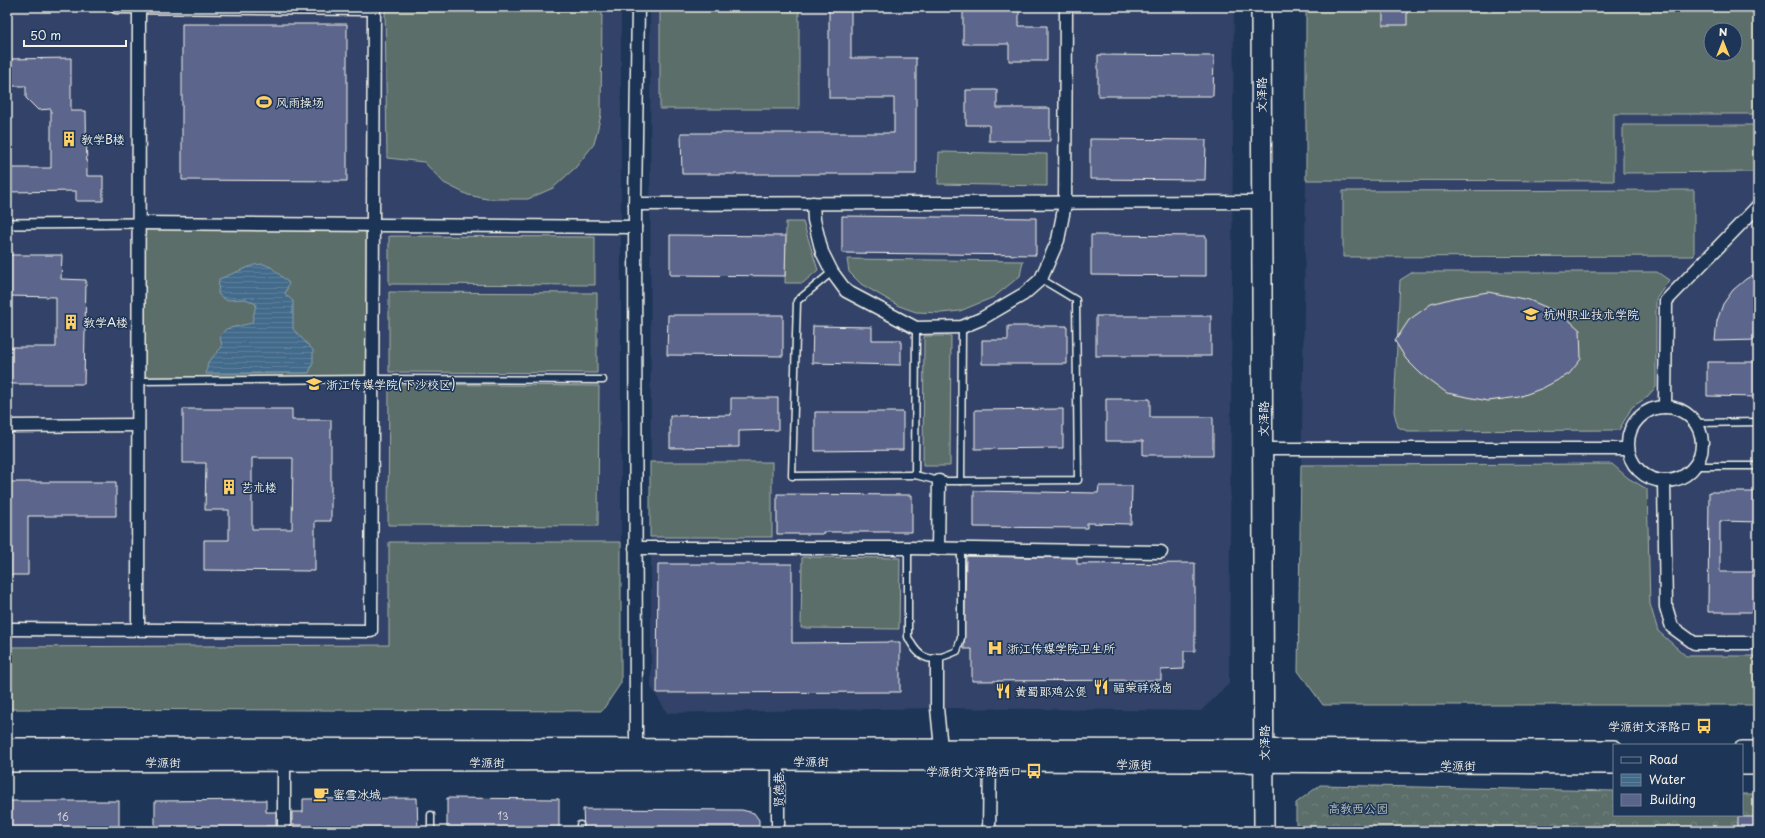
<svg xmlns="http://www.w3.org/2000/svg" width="1765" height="838" font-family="'Playpen Sans','LXGW WenKai TC',sans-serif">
<defs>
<pattern id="forest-crowns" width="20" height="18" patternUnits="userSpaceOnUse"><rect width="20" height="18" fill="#5b6e69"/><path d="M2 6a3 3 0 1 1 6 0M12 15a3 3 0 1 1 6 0" fill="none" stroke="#73837e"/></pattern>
<pattern id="water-rules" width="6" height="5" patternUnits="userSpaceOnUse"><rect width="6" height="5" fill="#426a8a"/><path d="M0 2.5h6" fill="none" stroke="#5e809a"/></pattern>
</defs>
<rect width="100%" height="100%" fill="#1d3557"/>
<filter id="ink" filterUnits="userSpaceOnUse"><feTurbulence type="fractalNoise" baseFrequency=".025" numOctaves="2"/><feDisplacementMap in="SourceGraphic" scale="8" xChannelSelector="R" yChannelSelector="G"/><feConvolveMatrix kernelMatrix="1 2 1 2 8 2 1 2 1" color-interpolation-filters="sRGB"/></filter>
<g filter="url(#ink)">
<g fill="#304367" fill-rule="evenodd">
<polygon points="7,7 621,7 621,683 602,711 7,709"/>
<polygon points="650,7 1234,7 1229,684 1201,711 937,708 667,713 651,687"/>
<path d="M1306 7H1758V705H1323L1298 671 1306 180ZM1711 30H1735V54H1711Z"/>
</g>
<g fill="#5b6e69" stroke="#a8b0a8" fill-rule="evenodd">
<polygon points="385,7 602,7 601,115 594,144 576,167 553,188 528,199 487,199 468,195 444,183 424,162 387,158"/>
<rect x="660" y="7" width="139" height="102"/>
<path d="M1306 7H1758V114H1614V181L1306 180ZM1711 30H1735V54H1711Z"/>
<polygon points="1623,125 1758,125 1758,172 1623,173"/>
<polygon points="939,152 1047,154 1047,186 938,184"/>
<polygon points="1694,190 1694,256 1343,257 1343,191"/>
<polygon points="786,222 803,222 818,270 803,283 785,283"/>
<polygon points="138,223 373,225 373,379 138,381"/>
<polygon points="389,236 595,237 595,285 389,284"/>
<polygon points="847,259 1023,261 1020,276 994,297 960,311 941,313 916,312 899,306 861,284 849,272"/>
<polygon points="1413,272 1657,272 1669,280 1656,299 1656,387 1646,398 1632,407 1619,430 1407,431 1398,427 1394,412 1400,280"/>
<polygon points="389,292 597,293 597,373 389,372"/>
<polygon points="924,336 951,336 950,466 923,466"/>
<polygon points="389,384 599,386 598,526 388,525"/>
<rect x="650" y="462" width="122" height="75"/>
<polygon points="1612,464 1628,478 1647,489 1650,604 1658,631 1686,656 1758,656 1758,705 1323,705 1298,671 1301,465"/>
<polygon points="389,542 621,542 621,683 602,711 7,709 7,647 389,645"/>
<polygon points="802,557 900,558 899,629 801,628"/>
</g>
<polygon fill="url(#forest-crowns)" stroke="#a8b0a8" points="1320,785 1614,791 1614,815 1742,815 1742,794 1758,794 1758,831 1296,831 1296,803"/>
<polygon fill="url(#water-rules)" stroke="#89a0b0" points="263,264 271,267 289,283 285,294 293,301 293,329 313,350 313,363 309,373 206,374 208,362 222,347 220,336 226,329 252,323 256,304 246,299 226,300 218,294 219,279 254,265"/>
<g fill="#5b658c" stroke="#f4f1e8" fill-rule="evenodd">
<polygon points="829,7 851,7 851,58 916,58 916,174 682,174 681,133 894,133 894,98 829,98"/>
<rect x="1383" y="7" width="24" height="18"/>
<polygon points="963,8 1019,8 1019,26 1047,26 1047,61 1009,61 1009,44 963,44"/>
<polygon points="182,24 347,24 347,181 182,180"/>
<polygon points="1098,55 1214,56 1213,96 1098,96"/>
<polygon points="71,58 71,111 86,111 87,176 103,176 103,201 76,201 76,191 7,192 7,168 51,168 51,109 38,110 26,98 26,86 7,86 7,59"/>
<polygon points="966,90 997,90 997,108 1050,108 1050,141 989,141 989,125 966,125"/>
<polygon points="1090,139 1206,140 1205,180 1090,179"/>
<polygon points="842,216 1036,218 1036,255 842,253"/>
<polygon points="670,235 786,236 785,276 670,275"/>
<polygon points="1091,235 1206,236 1206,276 1091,275"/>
<polygon points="7,255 62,255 61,279 86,280 84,384 7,384 7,347 56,347 56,297 7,296"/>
<polygon points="1758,272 1758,340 1715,341 1717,321 1723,304 1733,290 1746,279"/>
<polygon points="1488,292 1529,300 1562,314 1580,330 1581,359 1569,374 1543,388 1519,397 1488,401 1447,393 1421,374 1406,359 1395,341 1409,320 1431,304 1453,298"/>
<polygon points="668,315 783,315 783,356 667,355"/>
<rect x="1096" y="316" width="115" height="40"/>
<polygon points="813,326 872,327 872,340 901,340 901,365 812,363"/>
<polygon points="1008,326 1067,326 1067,364 982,364 982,340 1008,340"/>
<polygon points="1707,362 1758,362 1758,397 1707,396"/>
<polygon points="731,398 778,398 778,430 739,431 739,447 670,448 670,416 731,415"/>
<polygon points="1106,399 1150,399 1150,417 1213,417 1213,455 1143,455 1143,441 1106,441"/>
<path d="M183 409H292V420H331V521H315V571L204 570V540H229V510H205L206 463H183ZM252 458H293L292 529H252Z"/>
<polygon points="1063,409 1063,448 975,449 975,410"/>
<polygon points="815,412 903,412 903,450 815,451"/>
<polygon points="7,482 116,482 116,516 28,516 28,575 7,575"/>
<polygon points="1099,486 1132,486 1131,524 1087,523 1087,528 974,527 974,491 1098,493"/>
<polygon points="1709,492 1758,492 1758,522 1720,521 1720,572 1758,572 1758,612 1708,612"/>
<polygon points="777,494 912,495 912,532 823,532 823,534 777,534"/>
<polygon points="966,556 1077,558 1077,564 1195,563 1195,651 1184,651 1184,669 1161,670 1161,680 972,681 972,649 964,649"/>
<polygon points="658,564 792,564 792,643 900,642 900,692 657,693"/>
<polygon points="417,798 418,831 303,831 303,825 292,825 292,812 303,812 303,799"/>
<polygon points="447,798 559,799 559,831 447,831"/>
<polygon points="266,800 266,812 276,812 276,826 266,826 266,831 155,831 155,801"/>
<rect x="7" y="801" width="112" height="30"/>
<polygon points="583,809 742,810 754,813 759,820 759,831 584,831"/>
<polygon points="1738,817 1756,817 1755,831 1738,831"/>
</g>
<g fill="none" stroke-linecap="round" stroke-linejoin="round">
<defs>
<g id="service">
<polyline points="832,272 797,301 792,476 915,475"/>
<polyline points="916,328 915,475 939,481 961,481 962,327"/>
<polyline points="138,381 373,379 603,380"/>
<polyline points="1695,423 1758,422"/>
<polyline points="1694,466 1758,466"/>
<polyline points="961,481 1078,480 1076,300 1041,279"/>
<path d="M908 548V637C921 664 933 662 957 651L961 638V549"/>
<polyline points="431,815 431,831"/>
<polyline points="580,825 580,831"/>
</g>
<polyline id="pedestrian" points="7,224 138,223"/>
<g id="minor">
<polyline points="116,7 374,9"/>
<polyline points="813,203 814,220 822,252 832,272 846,291 916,328 962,327 981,319 1024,294 1041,279 1058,240 1065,204 1066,7"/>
<polyline points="635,204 1262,202"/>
<polyline points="138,223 635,227"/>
<polyline points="1665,407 1666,301 1758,206"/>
<circle cx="1665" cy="444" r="37"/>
<polyline points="7,426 138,425"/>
<polyline points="1263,449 1628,449"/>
<polyline points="1664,481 1666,607 1672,627 1694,643 1758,643"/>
<polyline points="635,548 908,548 1161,552"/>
<polyline points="938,549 939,481"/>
<polyline points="7,629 371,631 374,7"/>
<polyline points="138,629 139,7"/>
<polyline points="937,660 937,708 941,748"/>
<polyline points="636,748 635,204 638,7"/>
<polyline points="778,753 778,831"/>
<polyline points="284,831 284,754"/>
<polyline points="989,831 990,756"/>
</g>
<g id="secondary">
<polyline points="7,747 1614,749"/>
<polyline points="1742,750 1758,750"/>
<polyline points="7,763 778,761 1614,765"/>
<polyline points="1742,766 1758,766"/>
</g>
<polyline id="primary" points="1261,7 1264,831"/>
</defs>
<use href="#service" stroke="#f4f1e8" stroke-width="9"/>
<use href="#pedestrian" stroke="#f4f1e8" stroke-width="12"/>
<use href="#minor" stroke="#f4f1e8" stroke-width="15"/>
<use href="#secondary" stroke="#f4f1e8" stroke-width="20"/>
<use href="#primary" stroke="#f4f1e8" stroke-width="22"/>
<use href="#service" stroke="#1d3557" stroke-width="6"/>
<use href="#pedestrian" stroke="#1d3557" stroke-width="9"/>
<use href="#minor" stroke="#1d3557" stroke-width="12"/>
<use href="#secondary" stroke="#1d3557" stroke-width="17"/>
<use href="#primary" stroke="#1d3557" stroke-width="19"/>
</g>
</g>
<defs>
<symbol id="stadium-bare" viewBox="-9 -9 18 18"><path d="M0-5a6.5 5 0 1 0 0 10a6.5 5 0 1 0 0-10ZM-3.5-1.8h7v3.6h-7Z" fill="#ffd166" stroke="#1d3557" stroke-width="2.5" paint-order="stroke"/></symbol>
<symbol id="building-bare" viewBox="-9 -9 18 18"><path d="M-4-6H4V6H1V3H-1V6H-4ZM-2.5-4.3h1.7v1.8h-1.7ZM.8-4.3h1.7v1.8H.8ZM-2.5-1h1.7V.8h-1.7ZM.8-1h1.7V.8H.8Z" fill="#ffd166" stroke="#1d3557" stroke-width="2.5" paint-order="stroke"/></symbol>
<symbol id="university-bare" viewBox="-9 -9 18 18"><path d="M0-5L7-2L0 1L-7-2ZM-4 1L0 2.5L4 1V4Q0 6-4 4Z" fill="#ffd166" stroke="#1d3557" stroke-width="2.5" paint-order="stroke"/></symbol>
<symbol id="hospital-bare" viewBox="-9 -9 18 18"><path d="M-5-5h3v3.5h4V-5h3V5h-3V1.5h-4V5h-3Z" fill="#ffd166" stroke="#1d3557" stroke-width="2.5" paint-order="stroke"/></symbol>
<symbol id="restaurant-bare" viewBox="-9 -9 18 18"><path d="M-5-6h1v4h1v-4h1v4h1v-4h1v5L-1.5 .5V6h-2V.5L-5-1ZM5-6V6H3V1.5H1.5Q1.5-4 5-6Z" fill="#ffd166" stroke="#1d3557" stroke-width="2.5" paint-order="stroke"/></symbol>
<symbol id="bus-bare" viewBox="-9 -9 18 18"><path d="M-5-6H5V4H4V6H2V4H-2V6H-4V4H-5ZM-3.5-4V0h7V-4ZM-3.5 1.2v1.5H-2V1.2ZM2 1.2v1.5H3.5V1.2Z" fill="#ffd166" stroke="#1d3557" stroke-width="2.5" paint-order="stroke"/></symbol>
<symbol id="cafe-bare" viewBox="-9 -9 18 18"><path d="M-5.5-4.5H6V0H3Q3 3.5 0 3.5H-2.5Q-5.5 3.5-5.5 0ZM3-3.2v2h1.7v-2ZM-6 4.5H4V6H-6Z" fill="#ffd166" stroke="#1d3557" stroke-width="2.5" paint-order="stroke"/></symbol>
</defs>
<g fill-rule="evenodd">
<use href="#stadium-bare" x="253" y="91" width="22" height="22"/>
<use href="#building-bare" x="58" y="128" width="22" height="22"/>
<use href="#university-bare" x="1520" y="303" width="22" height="22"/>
<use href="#building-bare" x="60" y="311" width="22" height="22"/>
<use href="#university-bare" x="303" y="373" width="22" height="22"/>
<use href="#building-bare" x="218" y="476" width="22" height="22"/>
<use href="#hospital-bare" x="984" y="637" width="22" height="22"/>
<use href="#restaurant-bare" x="1090" y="676" width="22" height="22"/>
<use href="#restaurant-bare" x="992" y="680" width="22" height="22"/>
<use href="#bus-bare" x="1693" y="715" width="22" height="22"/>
<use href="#bus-bare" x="1023" y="760" width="22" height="22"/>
<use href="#cafe-bare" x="310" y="783" width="22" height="22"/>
</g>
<g text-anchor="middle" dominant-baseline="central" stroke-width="3" stroke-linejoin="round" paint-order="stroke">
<g font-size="10" fill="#ceced1">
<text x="503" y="815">13</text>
<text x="63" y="816">16</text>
</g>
<g font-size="12" fill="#f4f1e8" stroke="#1d3557">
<text transform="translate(1261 95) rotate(-90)">文泽路</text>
<text transform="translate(1263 419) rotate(-90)">文泽路</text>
<text transform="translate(1264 743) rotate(-90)">文泽路</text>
<text x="811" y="761">学源街</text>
<text x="163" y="762">学源街</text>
<text x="487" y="762">学源街</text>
<text x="1134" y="764">学源街</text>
<text x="1458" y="765">学源街</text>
<text transform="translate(778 790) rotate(-90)">贤德巷</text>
</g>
<g font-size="12" fill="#f4f1e8" stroke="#1d3557" text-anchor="start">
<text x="276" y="102">风雨操场</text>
<text x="81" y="139">教学B楼</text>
<text x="1543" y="314">杭州职业技术学院</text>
<text x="83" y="322">教学A楼</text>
<text x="326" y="384">浙江传媒学院(下沙校区)</text>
<text x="241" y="487">艺术楼</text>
<text x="1007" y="648">浙江传媒学院卫生所</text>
<text x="1113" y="687">福荣祥烧卤</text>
<text x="1015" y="691">黄蜀郎鸡公煲</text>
<text x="1692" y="726" text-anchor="end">学源街文泽路口</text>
<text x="1022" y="771" text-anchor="end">学源街文泽路西口</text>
<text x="333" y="794">蜜雪冰城</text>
</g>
<g font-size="12" fill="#bec3bc" stroke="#1d3557">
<text x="1358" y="808">高教西公园</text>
</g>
</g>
<rect width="1765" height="838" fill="none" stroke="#1d3557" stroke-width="24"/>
<rect x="12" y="12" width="1741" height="814" fill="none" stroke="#f4f1e8" stroke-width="1.5" filter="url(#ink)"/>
<rect x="1613" y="744" width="130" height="72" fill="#1d3557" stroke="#738091"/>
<rect x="1621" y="757" width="20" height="6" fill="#1d3557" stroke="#738091"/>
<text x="1649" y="764" font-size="12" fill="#f4f1e8">Road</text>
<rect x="1621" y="774" width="20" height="12" fill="url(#water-rules)" stroke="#738091"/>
<text x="1649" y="784" font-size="12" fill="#f4f1e8">Water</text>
<rect x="1621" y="794" width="20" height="12" fill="#5b658c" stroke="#738091"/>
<text x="1649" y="804" font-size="12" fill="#f4f1e8">Building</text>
<g transform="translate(1723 42)"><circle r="19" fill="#1d3557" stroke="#738091"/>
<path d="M0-3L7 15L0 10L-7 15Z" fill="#ffd166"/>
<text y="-6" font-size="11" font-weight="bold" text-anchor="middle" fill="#f4f1e8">N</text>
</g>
<path d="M24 40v6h102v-6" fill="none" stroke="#f4f1e8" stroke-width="2"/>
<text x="30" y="40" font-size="12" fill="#f4f1e8" stroke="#1d3557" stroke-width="3" paint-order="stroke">50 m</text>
</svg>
